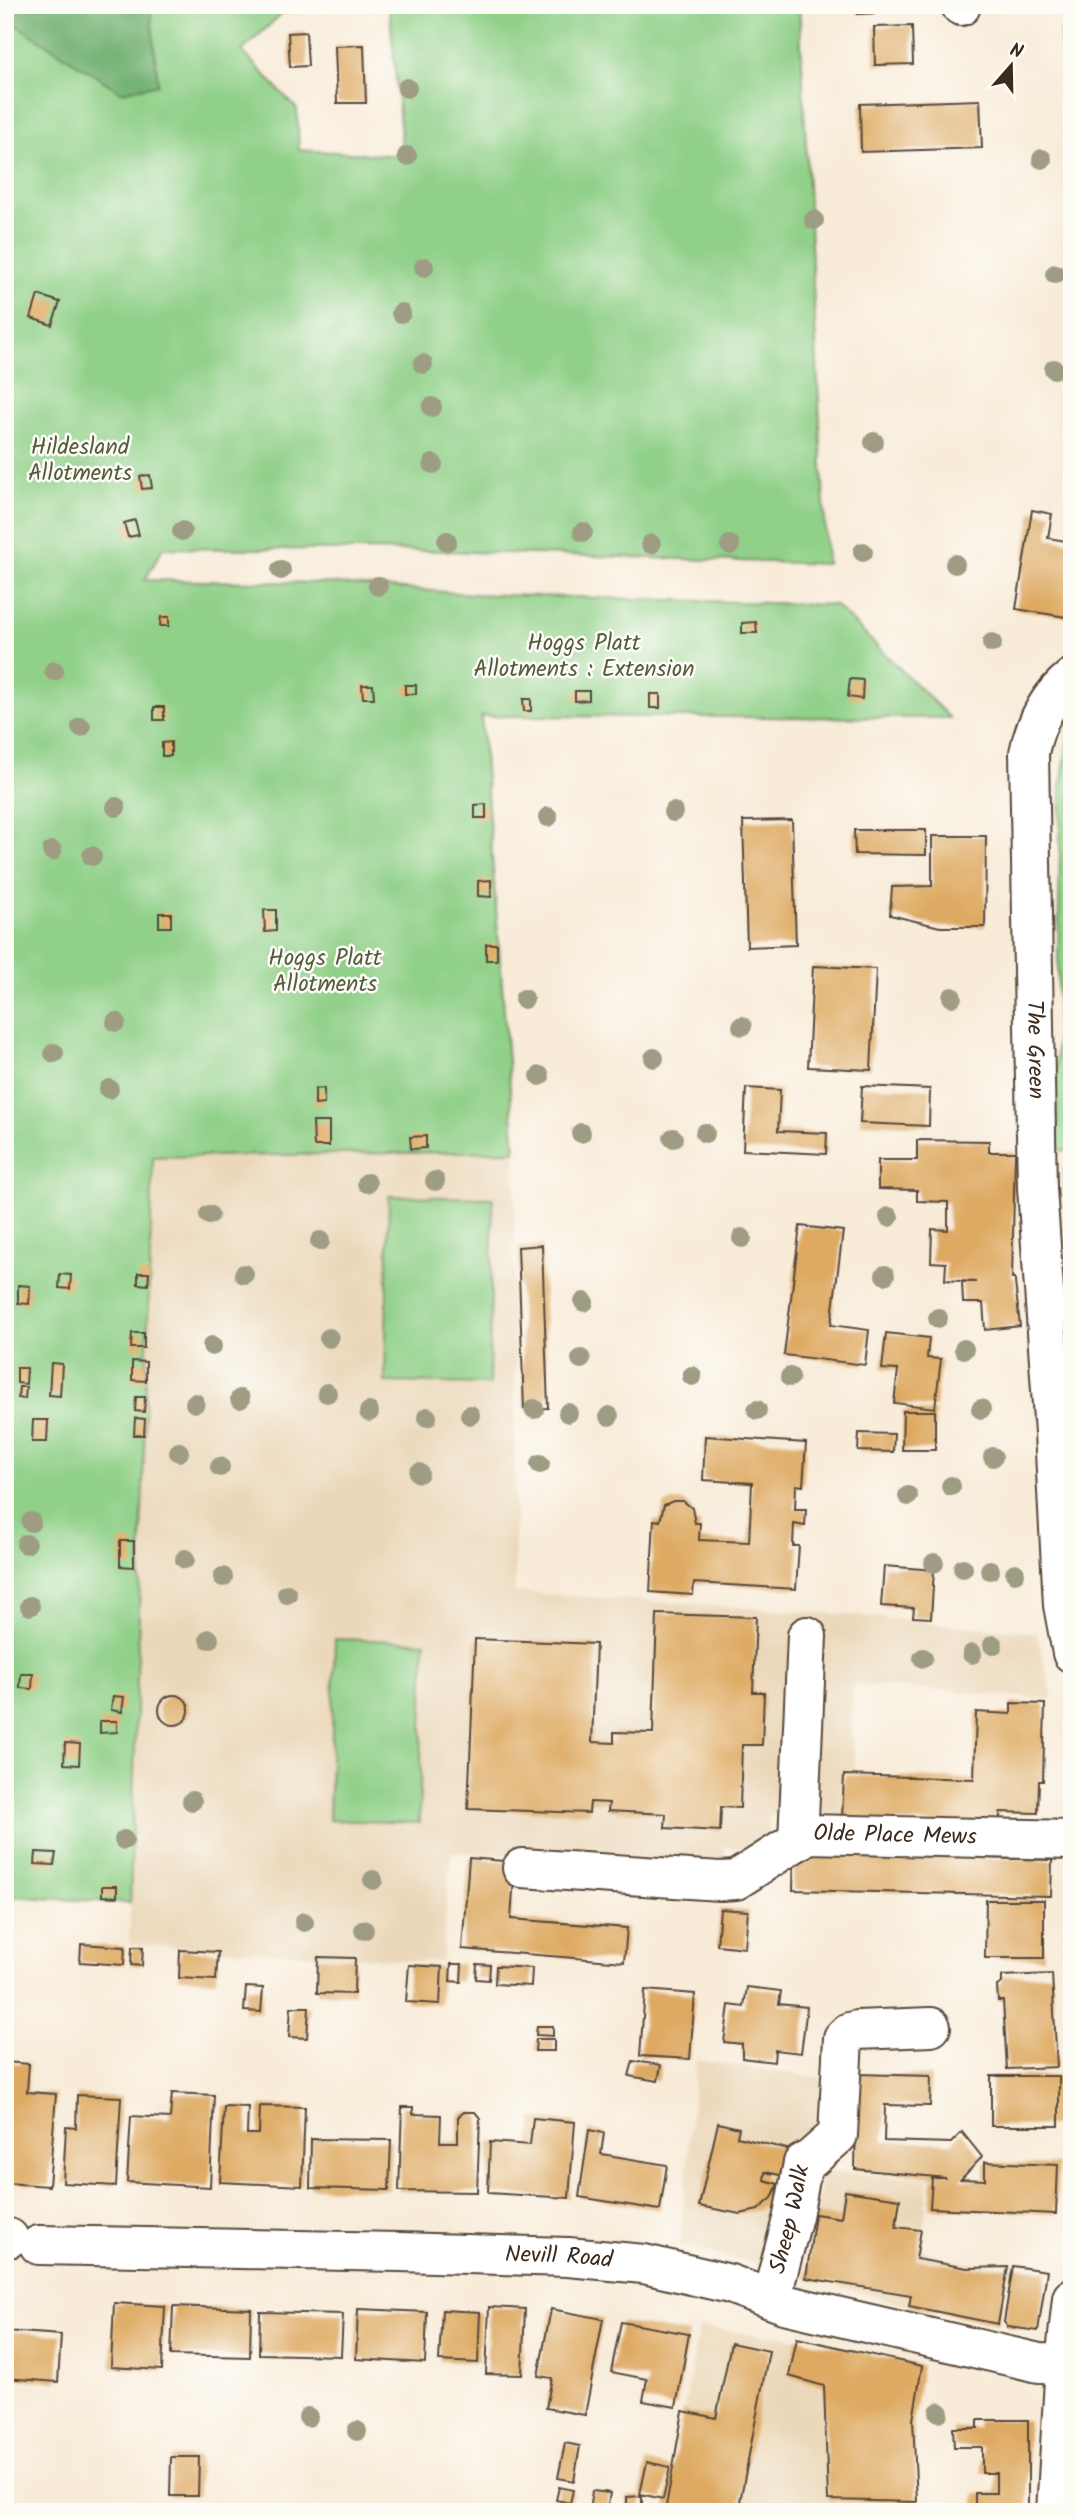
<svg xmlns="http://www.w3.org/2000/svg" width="1077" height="2517" font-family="Kalam,sans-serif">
<rect width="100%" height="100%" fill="#fdfcf7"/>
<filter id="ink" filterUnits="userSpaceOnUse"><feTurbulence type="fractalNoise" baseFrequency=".0143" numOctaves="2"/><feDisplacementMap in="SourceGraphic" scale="14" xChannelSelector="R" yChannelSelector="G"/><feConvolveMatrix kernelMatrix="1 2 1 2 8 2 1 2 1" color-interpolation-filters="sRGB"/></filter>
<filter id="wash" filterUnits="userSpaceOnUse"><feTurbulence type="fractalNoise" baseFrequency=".00686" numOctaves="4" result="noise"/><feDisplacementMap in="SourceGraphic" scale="28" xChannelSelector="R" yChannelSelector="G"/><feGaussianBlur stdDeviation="1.57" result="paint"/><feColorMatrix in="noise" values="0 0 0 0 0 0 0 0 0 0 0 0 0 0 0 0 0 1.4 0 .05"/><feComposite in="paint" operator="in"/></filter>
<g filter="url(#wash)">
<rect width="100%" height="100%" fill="#f8ebd8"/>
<g fill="#ebd8ba">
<polygon points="515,1151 515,1592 837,1614 1037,1633 1053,1699 854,1684 851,1729 856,1773 842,1773 841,1821 769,1815 766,1851 725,1846 723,1868 451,1852 442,1962 129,1944 153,1157"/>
<polygon points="696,2060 823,2078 796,2275 680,2245"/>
<polygon points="823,2171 929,2178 922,2250 951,2261 1008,2267 998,2324 909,2306 806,2278"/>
<polygon points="699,2327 771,2337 772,2334 922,2366 913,2420 917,2512 665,2512"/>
</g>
<g fill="#90d088" stroke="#667d53" stroke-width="2">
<polygon points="150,5 364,5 282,13 242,51 297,109 299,150 403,156 389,5 799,5 827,564 442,551 163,548 145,580 323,583 473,594 835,605 950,718 481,716 515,1151 153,1157 130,1903 5,1896 5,18 122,92 158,84"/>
<polygon points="1072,31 1072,172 1060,32"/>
<polygon points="1072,718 1072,1150 1062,1151 1057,1144 1056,1080 1061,785"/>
<polygon points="1064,1170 1072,1170 1072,1276"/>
<polygon points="389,1196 493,1198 489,1384 385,1382"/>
<polygon points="335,1639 425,1642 419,1823 329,1820"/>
</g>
<polygon fill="#74b274" stroke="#586e49" stroke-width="2" points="5,5 150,5 158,84 121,92 5,18"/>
<g id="blocks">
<g fill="#deaa63">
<polygon points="857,5 877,5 878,13 857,14"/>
<polygon points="912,26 913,64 875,65 874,27"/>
<polygon points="306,32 308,66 290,67 288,33"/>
<polygon points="364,45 366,103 337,103 335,46"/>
<polygon points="980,100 982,148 861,152 860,104"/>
<polygon points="38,295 60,302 52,325 31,318"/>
<polygon points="150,475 152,488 142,489 140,476"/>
<polygon points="1032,510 1052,514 1048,538 1072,542 1072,618 1016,609"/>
<polygon points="135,520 139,535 128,537 124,523"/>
<polygon points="161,617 169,617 169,626 160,626"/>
<polygon points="756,622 757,633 742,633 742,623"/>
<polygon points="850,679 863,680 862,699 848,697"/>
<polygon points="362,685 373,685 374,698 363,698"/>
<rect x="405" y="685" width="11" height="9"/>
<polygon points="575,691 589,691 589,700 575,701"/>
<rect x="650" y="694" width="10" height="14"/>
<polygon points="523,699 531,699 531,711 524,711"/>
<rect x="154" y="707" width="10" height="13"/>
<polygon points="171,742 171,756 162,756 162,743"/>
<polygon points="486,804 486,818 475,818 475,805"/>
<polygon points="792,820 796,945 747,947 743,821"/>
<polygon points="854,830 926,830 926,855 855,854"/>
<polygon points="932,836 986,836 985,927 940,927 890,915 892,887 932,886"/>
<polygon points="491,880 491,897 478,896 478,881"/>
<polygon points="264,910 276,910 276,931 265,932"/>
<rect x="159" y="913" width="12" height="14"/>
<rect x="486" y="944" width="11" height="16"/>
<polygon points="813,966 876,969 871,1070 808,1067"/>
<polygon points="862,1086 930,1089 929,1126 860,1123"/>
<polygon points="324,1088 324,1104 315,1105 315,1089"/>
<polygon points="746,1088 780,1090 778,1131 827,1133 826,1154 743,1150"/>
<polygon points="313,1122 329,1122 329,1146 314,1146"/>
<polygon points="426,1136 426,1148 411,1149 410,1137"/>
<polygon points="917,1140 989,1141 989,1152 1015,1152 1012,1278 1015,1278 1015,1282 1020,1326 985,1330 983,1303 963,1303 962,1282 976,1282 945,1280 946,1263 931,1262 932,1229 948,1230 948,1202 917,1201 917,1190 878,1189 878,1160 917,1160"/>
<polygon points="800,1226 843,1231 831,1325 869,1330 865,1365 784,1355"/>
<polygon points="542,1245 548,1408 524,1409 518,1247"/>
<polygon points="138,1273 149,1273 148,1285 138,1284"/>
<polygon points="60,1274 71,1275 70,1289 59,1288"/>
<polygon points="18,1285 30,1286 29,1304 18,1303"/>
<polygon points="132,1333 144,1333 144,1348 131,1348"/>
<polygon points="886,1333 929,1338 927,1358 941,1359 935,1408 894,1403 898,1370 882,1369"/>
<polygon points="132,1361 146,1362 146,1381 132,1380"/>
<polygon points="51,1363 62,1364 60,1396 49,1395"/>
<polygon points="17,1368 27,1368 26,1384 17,1383"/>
<polygon points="19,1387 26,1387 25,1399 18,1398"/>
<polygon points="136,1397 145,1397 144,1412 135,1411"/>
<polygon points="903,1411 935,1411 935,1450 902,1450"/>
<polygon points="135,1418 145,1419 144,1435 134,1435"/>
<polygon points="33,1420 48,1420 47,1442 32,1442"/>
<polygon points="859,1433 894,1434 893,1452 858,1451"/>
<polygon points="705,1436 806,1443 803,1486 796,1485 795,1509 806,1509 805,1526 794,1524 793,1546 799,1546 796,1589 694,1583 693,1595 650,1592 654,1520 660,1521 664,1505 673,1501 683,1501 692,1508 695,1523 700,1523 699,1540 749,1542 752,1483 703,1480"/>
<polygon points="120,1541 134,1541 134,1567 120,1566"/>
<polygon points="884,1566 934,1570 931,1618 913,1617 914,1608 881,1606"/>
<polygon points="657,1614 756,1617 753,1692 764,1692 762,1745 742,1745 740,1808 721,1807 720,1831 665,1828 666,1814 608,1811 609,1803 590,1802 589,1813 468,1809 475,1639 596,1644 592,1742 614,1743 614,1732 653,1733"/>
<polygon points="21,1674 33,1674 32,1689 20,1688"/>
<circle cx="174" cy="1710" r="15"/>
<polygon points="113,1696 124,1697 122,1712 111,1710"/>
<polygon points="1011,1703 1045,1704 1043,1781 1039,1781 1038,1813 1000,1812 1000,1826 842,1820 844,1775 974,1779 976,1712 1011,1714"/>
<polygon points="100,1721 117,1721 117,1732 100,1733"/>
<polygon points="65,1743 80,1744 79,1765 64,1764"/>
<polygon points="794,1849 984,1853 983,1858 1052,1860 1051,1896 793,1890"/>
<polygon points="36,1852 56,1853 54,1865 35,1864"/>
<polygon points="469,1858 515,1862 511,1919 627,1928 624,1962 462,1949"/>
<polygon points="102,1886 117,1886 117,1897 102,1896"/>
<polygon points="986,1900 1044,1900 1044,1958 985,1958"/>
<polygon points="720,1909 748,1911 745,1948 717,1945"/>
<polygon points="81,1944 125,1947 124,1965 80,1962"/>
<polygon points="132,1947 143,1947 142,1966 131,1965"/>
<polygon points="180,1950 218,1952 216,1980 179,1978"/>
<polygon points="318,1957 355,1958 354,1994 317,1993"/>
<polygon points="451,1964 462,1964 461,1982 450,1981"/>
<polygon points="477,1964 490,1965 489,1980 476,1979"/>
<polygon points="409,1965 442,1967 440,2004 406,2002"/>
<polygon points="496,1966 532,1968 531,1986 495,1984"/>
<polygon points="1052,1974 1057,2067 1007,2069 1003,2001 998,2001 997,1986 1002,1983 1002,1976"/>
<polygon points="246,1987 263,1988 261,2012 244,2011"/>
<polygon points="747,1987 781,1991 779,2004 807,2007 801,2053 775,2050 774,2062 742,2058 742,2044 724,2042 729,2005 744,2007"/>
<polygon points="645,1990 695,1994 690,2059 640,2056"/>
<polygon points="291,2007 309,2007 307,2038 289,2037"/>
<polygon points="537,2026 553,2026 553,2036 536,2035"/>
<polygon points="536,2039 554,2039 554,2051 535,2051"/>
<polygon points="633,2061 661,2065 658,2081 629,2076"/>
<polygon points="5,2062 29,2064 27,2092 56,2094 49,2186 6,2183"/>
<polygon points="857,2074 931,2076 930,2106 885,2105 884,2141 951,2143 962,2132 982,2157 961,2179 985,2180 985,2162 1058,2165 1056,2214 930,2208 932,2178 946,2178 855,2169"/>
<rect x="991" y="2076" width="68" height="50"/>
<polygon points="172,2093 214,2095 210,2187 127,2182 131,2116 170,2118"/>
<polygon points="77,2095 121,2097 116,2186 63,2183 66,2127 76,2128"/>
<polygon points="224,2106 248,2107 247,2134 259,2134 260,2106 305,2107 302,2186 220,2182"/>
<polygon points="402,2107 413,2107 413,2114 441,2115 440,2142 458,2142 458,2117 464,2112 475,2112 480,2118 477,2192 399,2191"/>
<polygon points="533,2118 575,2122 569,2198 488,2193 490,2142 530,2145"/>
<polygon points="718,2123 739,2128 737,2137 787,2149 780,2175 765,2172 764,2180 778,2184 772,2198 758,2210 740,2214 699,2206"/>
<polygon points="589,2130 604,2133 601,2154 667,2165 660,2210 579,2197"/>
<polygon points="311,2139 391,2140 389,2190 310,2188"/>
<polygon points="845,2191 900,2199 896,2227 921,2230 916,2259 967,2268 1008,2267 998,2324 909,2306 911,2295 806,2278 815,2214 841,2218"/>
<polygon points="1013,2266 1047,2271 1038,2331 1008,2327 1004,2322"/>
<polygon points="114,2303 165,2306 162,2370 111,2367"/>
<polygon points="173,2306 251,2309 250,2357 171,2355"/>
<polygon points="489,2307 525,2309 522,2375 486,2374"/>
<polygon points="358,2309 427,2312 425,2363 356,2359"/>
<polygon points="551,2309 603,2319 585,2415 546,2408 552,2378 538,2376"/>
<polygon points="442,2310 480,2312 478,2363 439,2361"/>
<polygon points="260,2312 343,2314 341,2356 259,2354"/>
<polygon points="621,2322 689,2334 676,2407 643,2401 647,2379 611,2372"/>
<polygon points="5,2331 61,2335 58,2382 5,2378"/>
<polygon points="797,2338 922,2366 913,2420 917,2502 828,2500 824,2386 789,2376"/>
<polygon points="731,2343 769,2351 738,2512 665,2512 683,2411 716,2418"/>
<polygon points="978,2420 1028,2420 1028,2512 975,2512 975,2493 996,2493 996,2473 982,2473 982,2447 954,2447 953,2428 978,2428"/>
<polygon points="565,2443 580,2446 574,2481 558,2478"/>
<polygon points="171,2457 199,2457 198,2496 170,2496"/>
<polygon points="647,2462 670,2467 663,2499 640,2494"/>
<polygon points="559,2487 573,2490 570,2503 556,2500"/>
<polygon points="592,2491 610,2493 607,2512 589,2510"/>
<polygon points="642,2496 642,2512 627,2512 627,2497"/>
</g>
</g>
</g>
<g filter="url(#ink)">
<use href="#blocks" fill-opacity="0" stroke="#57473a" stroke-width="2"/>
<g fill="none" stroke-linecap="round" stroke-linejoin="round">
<defs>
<g id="minor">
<polyline points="961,5 961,6"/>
<polyline points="798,1841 807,1636"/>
<path id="s1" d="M522 1868 720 1881 736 1880 808 1834 1072 1840"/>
<polyline points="5,2237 9,2238"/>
<path id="s2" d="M39 2245 399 2252 568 2257 644 2264 730 2284 784 2304 1039 2363 1072 2364"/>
<path id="s3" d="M771 2299 793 2216 803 2163 811 2159 838 2135 843 2038 849 2032 857 2030 931 2027"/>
</g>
<g id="major">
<path id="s4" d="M1072 678C1047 698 1035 723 1029 753L1037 1188 1054 1433 1063 1605 1072 1653"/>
<polyline points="1056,2512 1065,2364 1072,2298"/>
</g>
</defs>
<use href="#minor" stroke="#57473a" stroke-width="42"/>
<use href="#major" stroke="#57473a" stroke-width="42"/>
<use href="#minor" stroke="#fff" stroke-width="38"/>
<use href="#major" stroke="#fff" stroke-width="38"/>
</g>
<g fill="#9e9c83">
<circle cx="407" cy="88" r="10"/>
<circle cx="407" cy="156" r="10"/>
<circle cx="1042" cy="159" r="10"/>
<circle cx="814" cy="220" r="10"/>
<circle cx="424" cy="267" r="10"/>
<circle cx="1055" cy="274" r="10"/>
<circle cx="401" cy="313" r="10"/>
<circle cx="423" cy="364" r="10"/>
<circle cx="1054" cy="369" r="10"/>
<circle cx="432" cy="407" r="10"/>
<circle cx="874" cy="442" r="10"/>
<circle cx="433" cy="464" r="10"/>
<circle cx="182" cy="531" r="10"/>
<circle cx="583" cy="532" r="10"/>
<circle cx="447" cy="541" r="10"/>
<circle cx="651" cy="544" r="10"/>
<circle cx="730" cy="545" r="10"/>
<circle cx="863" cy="552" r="10"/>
<circle cx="955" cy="564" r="10"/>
<circle cx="281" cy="570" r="10"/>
<circle cx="378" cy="586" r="10"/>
<circle cx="992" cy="643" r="10"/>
<circle cx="54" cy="671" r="10"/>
<circle cx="81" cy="727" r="10"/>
<circle cx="116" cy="807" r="10"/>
<circle cx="673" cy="812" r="10"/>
<circle cx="548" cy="817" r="10"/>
<circle cx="52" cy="851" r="10"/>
<circle cx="92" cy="856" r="10"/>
<circle cx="952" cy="997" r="10"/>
<circle cx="524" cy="999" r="10"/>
<circle cx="116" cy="1022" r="10"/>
<circle cx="742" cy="1026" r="10"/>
<circle cx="54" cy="1053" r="10"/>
<circle cx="654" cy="1058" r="10"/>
<circle cx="540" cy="1076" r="10"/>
<circle cx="109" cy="1089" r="10"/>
<circle cx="581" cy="1133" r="10"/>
<circle cx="705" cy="1133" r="10"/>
<circle cx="673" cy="1138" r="10"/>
<circle cx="435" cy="1181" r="10"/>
<circle cx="367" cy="1183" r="10"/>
<circle cx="209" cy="1215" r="10"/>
<circle cx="889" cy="1217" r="10"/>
<circle cx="742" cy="1238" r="10"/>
<circle cx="320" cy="1241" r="10"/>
<circle cx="244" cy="1274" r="10"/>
<circle cx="885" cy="1275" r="10"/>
<circle cx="584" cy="1302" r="10"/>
<circle cx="938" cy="1318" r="10"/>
<circle cx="329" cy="1338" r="10"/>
<circle cx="212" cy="1346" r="10"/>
<circle cx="964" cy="1349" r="10"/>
<circle cx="581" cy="1359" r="10"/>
<circle cx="692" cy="1376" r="10"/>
<circle cx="790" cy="1377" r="10"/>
<circle cx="327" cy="1393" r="10"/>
<circle cx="240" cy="1399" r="10"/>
<circle cx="195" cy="1403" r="10"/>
<circle cx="534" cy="1409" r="10"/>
<circle cx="981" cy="1409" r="10"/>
<circle cx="757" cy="1410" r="10"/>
<circle cx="369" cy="1412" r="10"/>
<circle cx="568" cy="1413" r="10"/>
<circle cx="470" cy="1415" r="10"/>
<circle cx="609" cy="1416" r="10"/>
<circle cx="427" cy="1417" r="10"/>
<circle cx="179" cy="1452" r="10"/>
<circle cx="993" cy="1457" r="10"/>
<circle cx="540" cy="1464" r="10"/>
<circle cx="220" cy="1467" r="10"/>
<circle cx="419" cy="1473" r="10"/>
<circle cx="951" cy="1486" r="10"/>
<circle cx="908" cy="1496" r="10"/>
<circle cx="31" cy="1522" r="10"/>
<circle cx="26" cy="1544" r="10"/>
<circle cx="185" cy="1559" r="10"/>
<circle cx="934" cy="1563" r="10"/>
<circle cx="963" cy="1568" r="10"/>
<circle cx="990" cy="1570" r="10"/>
<circle cx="1015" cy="1573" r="10"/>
<circle cx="223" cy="1577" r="10"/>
<circle cx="287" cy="1594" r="10"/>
<circle cx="30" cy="1606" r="10"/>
<circle cx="209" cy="1639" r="10"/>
<circle cx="993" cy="1645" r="10"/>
<circle cx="972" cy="1654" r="10"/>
<circle cx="923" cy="1658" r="10"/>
<circle cx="192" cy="1801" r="10"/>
<circle cx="124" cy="1840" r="10"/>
<circle cx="373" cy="1880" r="10"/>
<circle cx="304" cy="1922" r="10"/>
<circle cx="364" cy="1930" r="10"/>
<circle cx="939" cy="2412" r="10"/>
<circle cx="308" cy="2417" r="10"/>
<circle cx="357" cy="2431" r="10"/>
</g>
</g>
<g text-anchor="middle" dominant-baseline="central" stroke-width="5" stroke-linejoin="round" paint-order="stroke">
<g font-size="23" fill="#545c3e" stroke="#fdfcf7">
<text x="80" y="448">Hildesland<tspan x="80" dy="26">Allotments</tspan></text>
<text x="584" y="644">Hoggs Platt<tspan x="584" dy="26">Allotments : Extension</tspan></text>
<text x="325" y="959">Hoggs Platt<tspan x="325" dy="26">Allotments</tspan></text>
</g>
<g font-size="23" fill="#3b2a1e" stroke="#fdfcf7">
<text stroke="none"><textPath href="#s4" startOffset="385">The Green</textPath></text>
<text stroke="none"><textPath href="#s1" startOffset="387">Olde Place Mews</textPath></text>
<text stroke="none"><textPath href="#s3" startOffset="82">Sheep Walk</textPath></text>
<text stroke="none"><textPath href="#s2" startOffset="520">Nevill Road</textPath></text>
</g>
</g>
<rect width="1077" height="2517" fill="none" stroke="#fdfcf7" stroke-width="28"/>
<g transform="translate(1011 66) rotate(20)" stroke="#fdfcf7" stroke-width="5" paint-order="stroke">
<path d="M0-5L12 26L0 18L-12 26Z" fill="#3b2a1e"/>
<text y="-10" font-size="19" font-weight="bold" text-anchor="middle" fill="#3b2a1e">N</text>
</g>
</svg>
